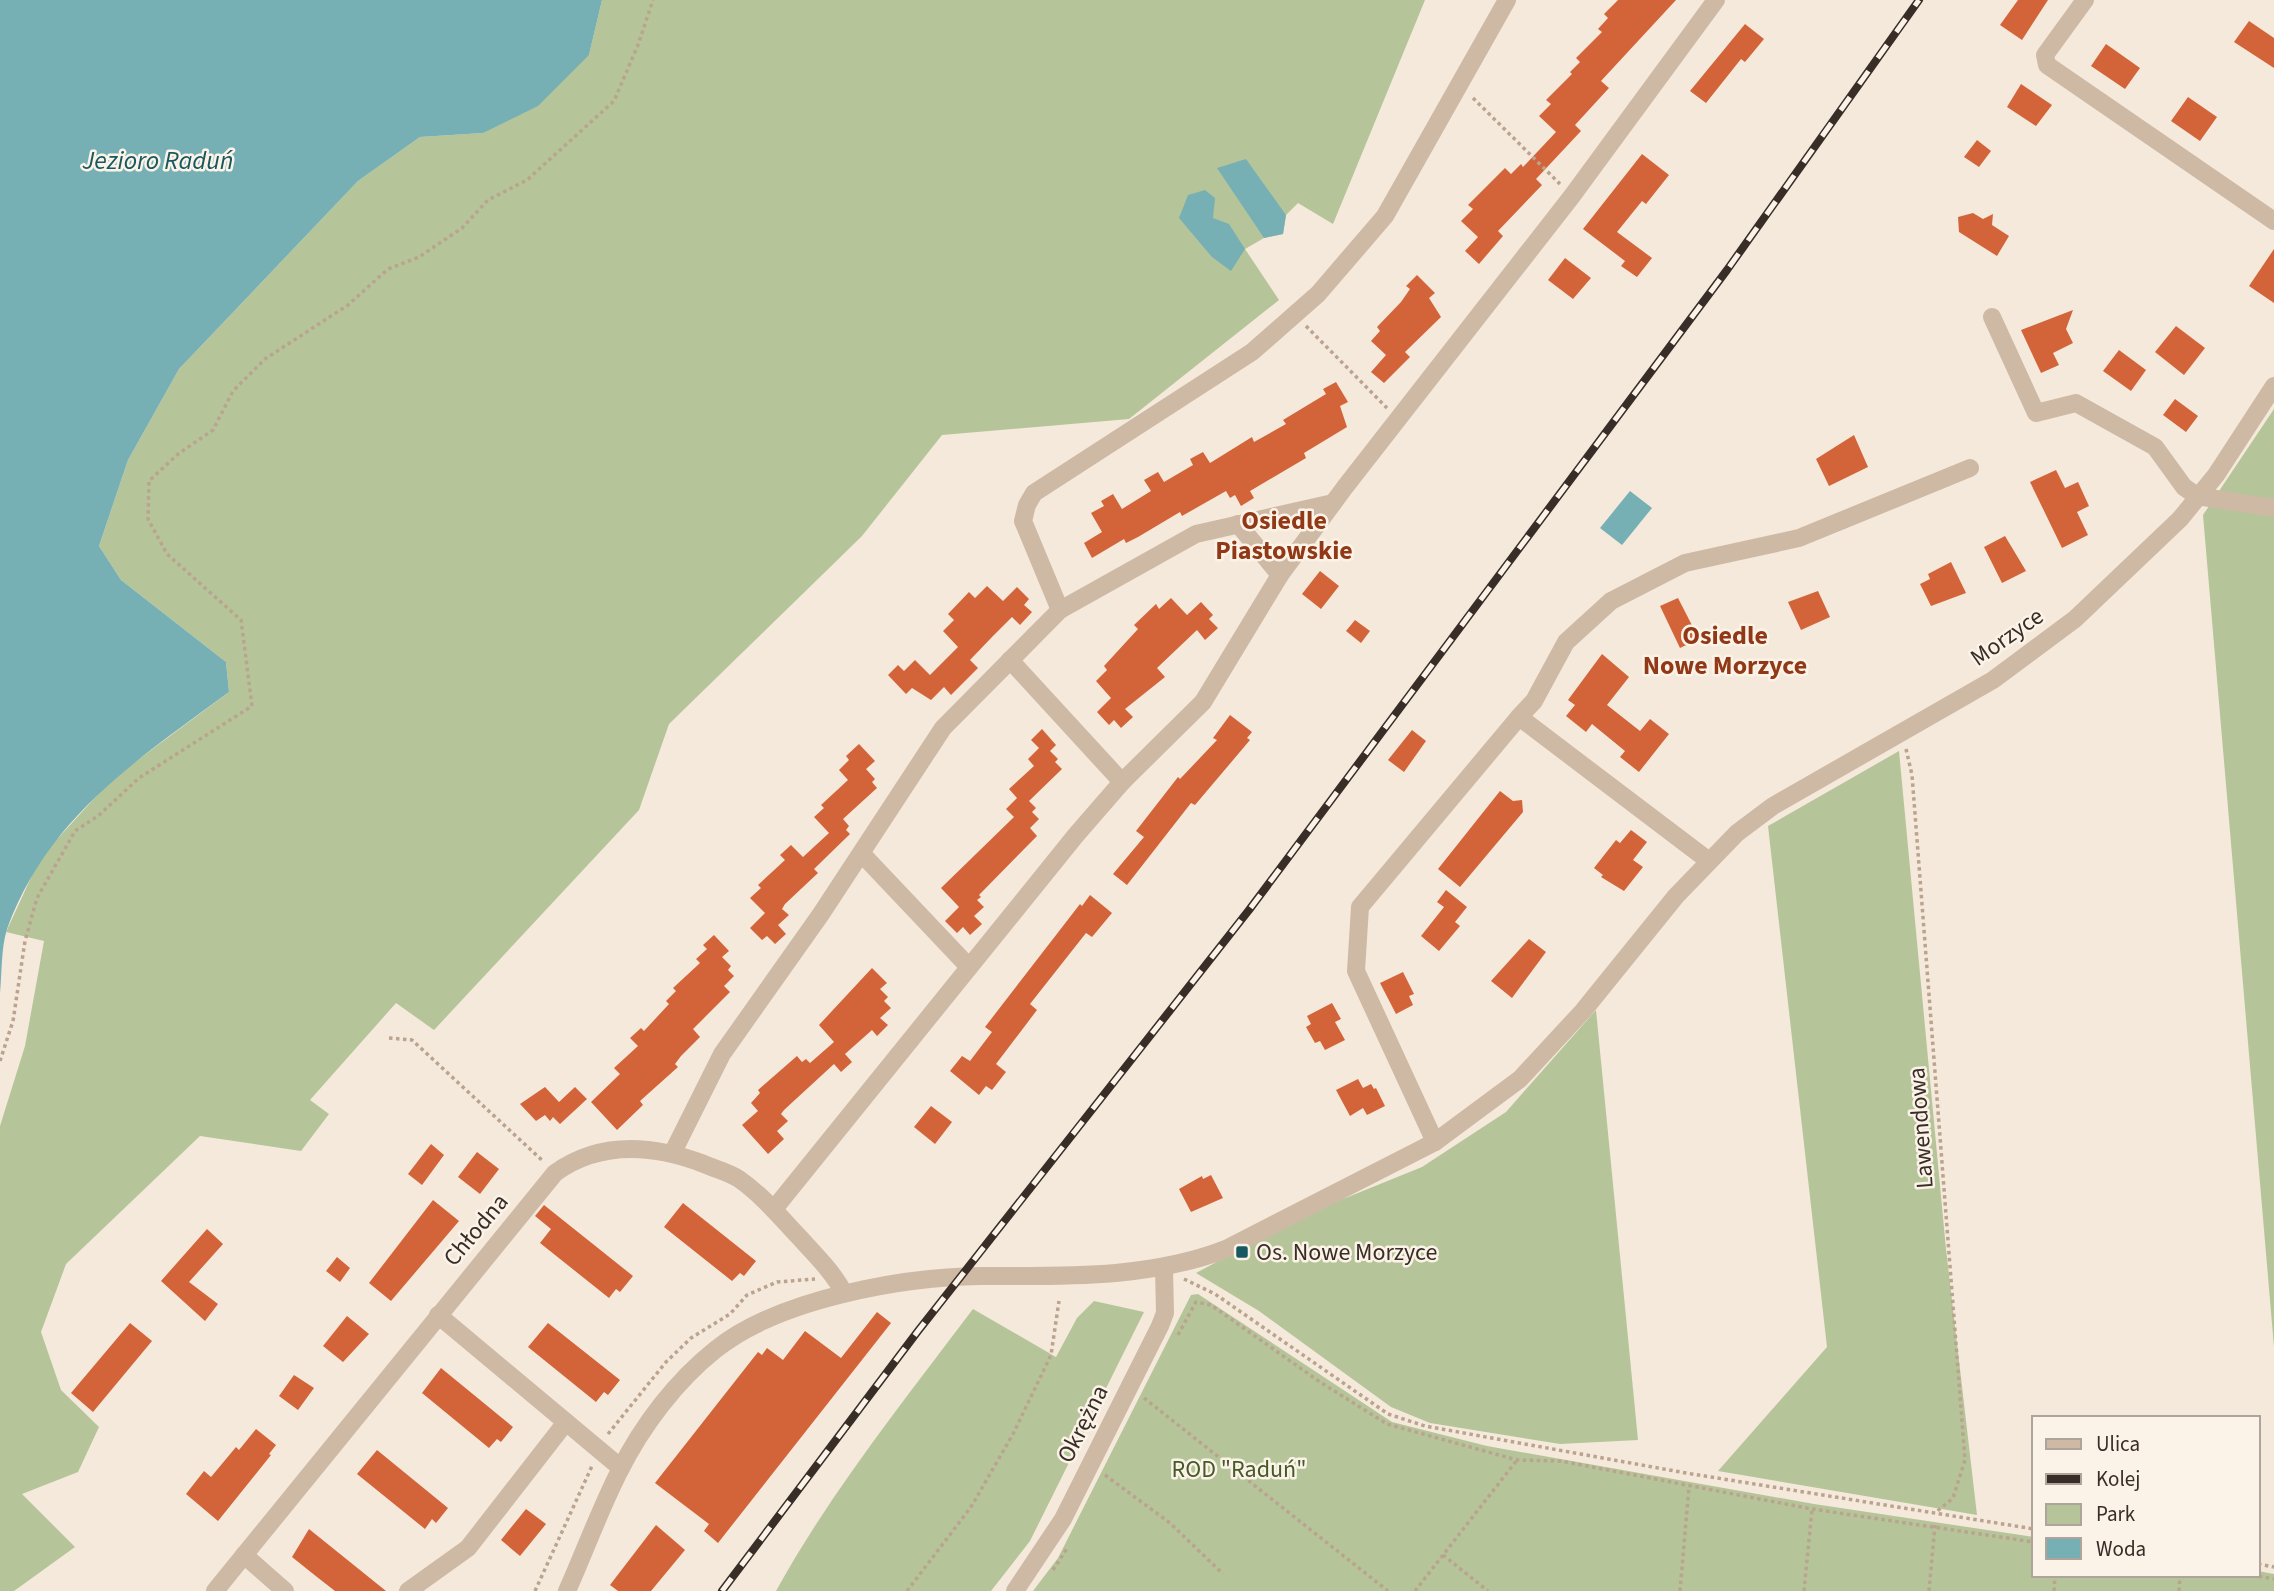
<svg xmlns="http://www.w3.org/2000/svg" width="2274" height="1591" font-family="'Source Sans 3',sans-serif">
<rect width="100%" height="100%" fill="#f5e9db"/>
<g fill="#b5c599">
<polygon points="602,0 1425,0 1333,224 1298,203 1286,215 1283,234 1264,238 1245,249 1279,300 1129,419 942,435 862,536 669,724 639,810 434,1030 396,1003 310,1100 329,1114 301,1151 200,1136 66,1264 41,1332 61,1390 99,1427 78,1472 22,1494 75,1547 14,1591 0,1591 0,1126 25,1046 44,941 6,932 40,858 111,780 229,692 226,662 121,580 99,546 128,460 179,369 358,181 420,137 483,133 589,55"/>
<polygon points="2274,409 2274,1347 2203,515"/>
<polygon points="1899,751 1946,1249 1977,1515 1718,1471 1827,1347 1768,826"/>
<polygon points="1596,1010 1638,1440 1560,1444 1430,1423 1391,1407 1259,1311 1196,1273 1306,1214 1422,1167 1506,1112"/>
<polygon points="1198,1294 1392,1422 1487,1446 1814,1504 2034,1537 2034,1575 2258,1575 2258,1571 2274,1574 2274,1591 1033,1591 1058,1558 1191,1295"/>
<path d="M1094 1301 1144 1312 1030 1541 991 1591H776C830 1493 905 1399 973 1309L1056 1357 1077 1318Z"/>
</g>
<g fill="#76b0b5">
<path d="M0 0H602L589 55 538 106 483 133 420 137 358 181 179 369 128 460 99 546 121 580 226 662 229 692C137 760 48 817 7 929 1 948 2 973 0 993Z"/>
<polygon points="1246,159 1286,215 1283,234 1264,238 1217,168"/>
<polygon points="1205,190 1215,198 1213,218 1229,224 1245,249 1231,271 1212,257 1179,218 1188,195"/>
<polygon points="1630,491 1652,508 1622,545 1600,528"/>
</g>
<g fill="#d3643a">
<polygon points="1618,0 1676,0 1601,81 1609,88 1575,125 1581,131 1536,179 1542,185 1498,231 1503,236 1479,264 1465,251 1478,237 1461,221 1473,209 1468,205 1505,168 1511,174 1521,164 1523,167 1556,132 1539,116 1551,104 1546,100 1572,74 1570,72 1580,62 1576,58 1602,32 1598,29 1608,18 1604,14"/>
<polygon points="2018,0 2048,0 2022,40 2000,25"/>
<polygon points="2249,21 2274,38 2274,68 2234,42"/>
<polygon points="1745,24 1764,39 1745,62 1741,59 1706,103 1690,91"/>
<polygon points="2106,44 2140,68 2125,89 2091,66"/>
<polygon points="2021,84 2052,105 2036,126 2007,107"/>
<polygon points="2188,97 2217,117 2200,141 2171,121"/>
<polygon points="1977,140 1991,151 1979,167 1964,157"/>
<polygon points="1642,154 1669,175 1646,204 1642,201 1617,232 1652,258 1637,277 1621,266 1625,261 1583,229"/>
<polygon points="1973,213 1983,219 1993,214 1992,225 2009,236 1997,256 1959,232 1958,217"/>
<polygon points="2274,249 2274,303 2249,286"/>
<polygon points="1565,258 1591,278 1573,299 1548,280"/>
<polygon points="1417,275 1435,293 1429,298 1441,317 1405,352 1410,357 1384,383 1371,372 1386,355 1371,341 1380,331 1377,327 1401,302 1410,289 1406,286"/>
<polygon points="2073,310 2066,329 2073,343 2053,353 2059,365 2041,373 2021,330"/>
<polygon points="2176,326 2205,348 2184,375 2155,352"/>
<polygon points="2119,350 2146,370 2131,391 2103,371"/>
<polygon points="1336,382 1348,402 1340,406 1347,427 1304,453 1306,458 1250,491 1254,498 1241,506 1235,495 1230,498 1226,491 1182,516 1180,512 1138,537 1126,543 1124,539 1092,558 1084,543 1102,532 1091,513 1104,506 1101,501 1113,494 1122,509 1151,491 1144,480 1158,472 1164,482 1193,465 1190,459 1203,452 1210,463 1252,437 1254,442 1286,424 1283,420 1326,394 1323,389"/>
<polygon points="2175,399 2198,416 2186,432 2163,415"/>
<polygon points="1854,435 1868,467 1829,486 1816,459"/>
<polygon points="2056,470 2065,488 2078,482 2089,506 2077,512 2088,535 2062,548 2030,482"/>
<polygon points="2005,536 2026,571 2002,583 1984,547"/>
<polygon points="1951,562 1966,593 1931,606 1920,584 1930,579 1928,574"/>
<polygon points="1320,571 1339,586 1321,609 1302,594"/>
<polygon points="987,586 1003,601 1017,587 1029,599 1024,605 1032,612 1020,625 1012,617 992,637 970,660 978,668 951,695 944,687 931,700 912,688 906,694 888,675 898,665 904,671 915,660 930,675 958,647 943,631 954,620 948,614 969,592 975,598"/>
<polygon points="1818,591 1830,617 1801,630 1788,602"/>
<polygon points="1171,598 1187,615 1201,602 1213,615 1209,619 1218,628 1205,640 1197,630 1157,668 1165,677 1125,709 1133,717 1121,728 1114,720 1109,725 1097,712 1111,698 1096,681 1107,670 1104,666 1138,629 1134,625 1156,604 1159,609"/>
<polygon points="1678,598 1699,639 1680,648 1660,606"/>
<polygon points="1355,620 1370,631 1361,643 1346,631"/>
<polygon points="1602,654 1629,677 1607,705 1640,731 1650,719 1669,734 1639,772 1620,757 1625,751 1592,724 1586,732 1566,716 1575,705 1568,700"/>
<polygon points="1230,715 1252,732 1247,738 1250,740 1195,805 1191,803 1127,885 1113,874 1144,837 1136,831 1178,777 1180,779 1217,740 1213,738"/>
<polygon points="1042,729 1056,745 1050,751 1058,759 1055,762 1062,769 1029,801 1036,808 1032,812 1039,819 1030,828 1037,836 979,895 981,897 977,900 984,907 974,916 982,924 970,935 963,927 957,933 945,921 959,907 941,888 1014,817 1006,809 1017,798 1009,789 1034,766 1028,759 1039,748 1031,740"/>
<polygon points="1412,730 1426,741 1404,772 1388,760"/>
<polygon points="859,744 875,761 866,769 875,779 872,782 877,788 843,819 849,826 846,830 850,834 814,869 818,873 785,904 782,909 789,915 778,925 786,934 775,944 767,936 762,940 750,928 765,913 750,898 761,888 758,885 785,860 780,855 791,845 803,857 829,833 814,817 824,808 821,805 848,780 839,770 849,760 846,756"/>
<polygon points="1500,791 1513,801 1522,800 1523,812 1460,887 1438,869"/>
<polygon points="1631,830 1647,842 1633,860 1643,867 1624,891 1601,877 1603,875 1594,868 1616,840 1620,843"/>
<polygon points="1446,890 1467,907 1455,922 1460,926 1439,951 1421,936 1444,907 1437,902"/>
<polygon points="1090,895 1112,913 1092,937 1086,933 1030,1004 1037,1010 996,1064 1006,1072 992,1090 986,1086 979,1095 950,1071 962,1056 970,1061 992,1032 985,1027 1080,904 1082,906"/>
<polygon points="714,935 729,951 722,957 731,966 728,970 734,976 724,986 730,992 693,1029 700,1037 681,1056 675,1064 678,1067 640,1101 643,1105 617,1130 591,1102 620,1074 614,1068 638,1046 630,1038 641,1028 644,1031 669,1004 666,1001 676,991 673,988 700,963 696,959 707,949 703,945"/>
<polygon points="1529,939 1546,952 1512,998 1491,981"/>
<polygon points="872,968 887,983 880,989 888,997 884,1001 891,1008 880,1018 888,1025 877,1036 872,1030 845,1054 852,1062 841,1072 834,1064 784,1110 781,1114 788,1121 777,1131 784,1139 768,1154 742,1125 758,1111 751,1103 760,1093 758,1090 797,1056 802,1062 806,1059 810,1063 834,1042 819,1025"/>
<polygon points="1403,972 1414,994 1409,996 1413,1005 1396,1014 1380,983"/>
<polygon points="1332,1003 1341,1019 1335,1022 1345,1040 1325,1050 1320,1041 1315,1043 1306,1027 1311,1024 1307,1016"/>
<polygon points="1358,1079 1363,1088 1371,1084 1374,1089 1376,1088 1385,1106 1367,1115 1363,1108 1350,1116 1336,1090"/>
<polygon points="545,1087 559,1102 575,1087 587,1099 560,1124 553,1117 550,1121 545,1115 536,1121 520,1104"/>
<polygon points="931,1106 952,1122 935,1144 914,1127"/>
<polygon points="431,1144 444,1155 422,1185 408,1174"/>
<polygon points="477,1152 499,1169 480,1194 458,1177"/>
<polygon points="1211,1175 1223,1198 1191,1212 1179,1189 1202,1176 1203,1179"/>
<polygon points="433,1200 459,1221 391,1301 369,1283"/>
<polygon points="683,1203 756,1261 744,1276 740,1273 732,1281 664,1227"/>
<polygon points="544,1205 633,1276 620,1292 616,1289 609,1298 540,1243 551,1229 535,1216"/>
<polygon points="207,1229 223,1244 189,1282 218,1304 205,1321 161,1281"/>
<polygon points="337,1257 350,1268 340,1282 326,1271"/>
<polygon points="877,1312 891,1323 718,1543 704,1531 709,1524 655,1483 758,1352 762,1355 767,1348 783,1360 805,1331 841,1358"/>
<polygon points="347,1316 369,1334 343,1362 323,1346"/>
<polygon points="130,1323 152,1341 93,1412 71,1393"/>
<polygon points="548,1323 620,1380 608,1395 604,1392 596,1402 528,1347"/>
<polygon points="441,1368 513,1427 501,1442 497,1439 489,1448 422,1393"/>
<polygon points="294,1375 314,1388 298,1410 279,1396"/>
<polygon points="256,1429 276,1445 269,1454 271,1455 218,1521 186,1494 204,1471 211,1477 236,1447 239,1450"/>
<polygon points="377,1450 448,1508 436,1523 432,1519 425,1529 357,1474"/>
<polygon points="526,1509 546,1524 520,1556 501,1540"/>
<polygon points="656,1525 685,1550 651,1591 618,1591 610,1585"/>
<polygon points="309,1529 386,1591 335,1591 317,1577 292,1557"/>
</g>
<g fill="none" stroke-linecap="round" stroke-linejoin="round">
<g stroke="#baa38f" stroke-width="3.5" stroke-dasharray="3.5 3.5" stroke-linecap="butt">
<polyline points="1473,98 1560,184"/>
<polyline points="1306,326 1387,408"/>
<polyline points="1906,749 1912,775 1965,1460 1953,1498 1935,1513"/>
<polyline points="389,1038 412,1040 544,1162"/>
<polyline points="0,1061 13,1021 25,941 37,898 75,831 98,816 139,778 252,706 241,620 167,554 148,519 149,481 178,454 213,430 233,391 265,359 348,305 388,269 419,257 462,228 488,200 527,180 614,101 638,45 653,0"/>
<polyline points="1184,1279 1215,1294 1388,1414 1425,1426 1686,1473 2034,1529"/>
<polyline points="1178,1335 1196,1302 1211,1305 1320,1382 1387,1424 1517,1460 1561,1461 1812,1509 2034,1542"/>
<polyline points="1144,1398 1388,1591"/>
<polyline points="608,1434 666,1362 691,1338 730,1314 747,1295 777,1282 815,1279"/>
<polyline points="1105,1475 1170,1523 1223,1574"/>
<polyline points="1443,1555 1488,1591"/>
<polyline points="2258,1564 2274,1567"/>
<polyline points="1053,1570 1068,1547"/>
<polyline points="2252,1575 2274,1579"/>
<polyline points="535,1591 592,1466"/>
<polyline points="907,1591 971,1507 1013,1434 1051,1355 1059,1301"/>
<polyline points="1415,1591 1517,1460"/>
<polyline points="1680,1591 1689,1487"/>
<polyline points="1804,1591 1812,1509"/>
<polyline points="1929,1591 1935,1525"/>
<polyline points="2054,1591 2055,1575"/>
<polyline points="2179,1591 2180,1575"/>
</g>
<g stroke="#ceb9a5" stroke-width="18">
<polyline points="2085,0 2045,55 2047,65 2274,221"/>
<polyline points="1992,317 2036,413 2076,403 2155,447 2184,487 2197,496 2274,508"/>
<polyline points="1238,524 1280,575"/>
<polyline points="1060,610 1023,521 1027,505 1034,493 1252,352 1318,294 1385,216 1507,0"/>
<polyline points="1010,660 1122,782"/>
<polyline points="1519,717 1534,701 1566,642 1611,601 1685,563 1799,538 1970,468"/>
<polyline points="862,854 969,967"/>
<polyline points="1435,1142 1356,971 1360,907 1519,717 1709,861"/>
<polyline points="673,1152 722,1054 821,914 943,728 1060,610 1196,534 1333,503"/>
<polyline points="774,1209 1076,835 1122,782 1203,702 1280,575 1345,487 1572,196 1716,0"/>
<polyline points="438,1315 621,1468"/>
<polyline points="244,1555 285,1591"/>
<path d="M215 1591 555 1173C601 1140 654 1145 704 1164 715 1169 729 1172 739 1179 762 1195 781 1218 801 1239 816 1256 833 1272 844 1293"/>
<polyline points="408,1591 468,1548 566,1422"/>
<path d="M567 1591C585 1551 600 1509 620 1470 642 1426 676 1381 715 1350 778 1299 902 1277 981 1276 1063 1276 1149 1279 1226 1249L1435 1142 1520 1079 1583 1011 1676 896 1737 833 1773 806 1993 680 2075 619 2180 519 2216 475 2274 386"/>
<polyline points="1015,1591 1063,1519 1160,1326 1165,1313 1164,1268"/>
</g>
<defs>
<polyline id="rail" points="722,1591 918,1331 1249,910 1727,270 1919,0"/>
</defs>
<use href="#rail" stroke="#392d27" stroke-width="8"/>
<use href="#rail" stroke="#fcf3e8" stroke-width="5" stroke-dasharray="16" stroke-linecap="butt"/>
</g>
<rect fill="#185860" stroke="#fcf3e8" stroke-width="2.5" x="1235" y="1245" width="14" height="14" rx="3.5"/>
<g text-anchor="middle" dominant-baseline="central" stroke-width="5" stroke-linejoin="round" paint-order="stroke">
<g font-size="24" fill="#392d27" stroke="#fcf3e8">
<text transform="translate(2007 637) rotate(-35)">Morzyce</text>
<text transform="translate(1921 1128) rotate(-94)">Lawendowa</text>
<text transform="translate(476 1230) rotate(-50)">Chłodna</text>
<text transform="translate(1083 1424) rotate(-63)">Okrężna</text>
</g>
<g font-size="24" fill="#392d27" stroke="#fcf3e8" text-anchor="start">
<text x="1256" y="1252">Os. Nowe Morzyce</text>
</g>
<g font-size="24" fill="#465a28" stroke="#fcf3e8">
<text x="1239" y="1469">ROD "Raduń"</text>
</g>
<g font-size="26" font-style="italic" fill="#185860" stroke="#fcf3e8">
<text x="158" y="160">Jezioro Raduń</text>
</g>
<g font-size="26" font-weight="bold" fill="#913817" stroke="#fcf3e8">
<text x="1284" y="520">Osiedle<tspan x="1284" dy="30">Piastowskie</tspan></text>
<text x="1725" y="635">Osiedle<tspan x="1725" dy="30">Nowe Morzyce</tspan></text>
</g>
</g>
<rect x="2032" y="1416" width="228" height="161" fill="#fcf3e8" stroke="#aea49b" stroke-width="2"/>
<rect x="2046" y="1439" width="35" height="10" fill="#ceb9a5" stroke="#aea49b" stroke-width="2"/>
<text x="2096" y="1451" font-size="21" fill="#392d27">Ulica</text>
<rect x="2046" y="1474" width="35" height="10" fill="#392d27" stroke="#aea49b" stroke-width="2"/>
<text x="2096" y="1486" font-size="21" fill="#392d27">Kolej</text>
<rect x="2046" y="1504" width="35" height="21" fill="#b5c599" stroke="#aea49b" stroke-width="2"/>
<text x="2096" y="1521" font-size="21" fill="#392d27">Park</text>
<rect x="2046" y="1538" width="35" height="21" fill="#76b0b5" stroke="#aea49b" stroke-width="2"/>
<text x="2096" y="1556" font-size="21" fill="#392d27">Woda</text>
</svg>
